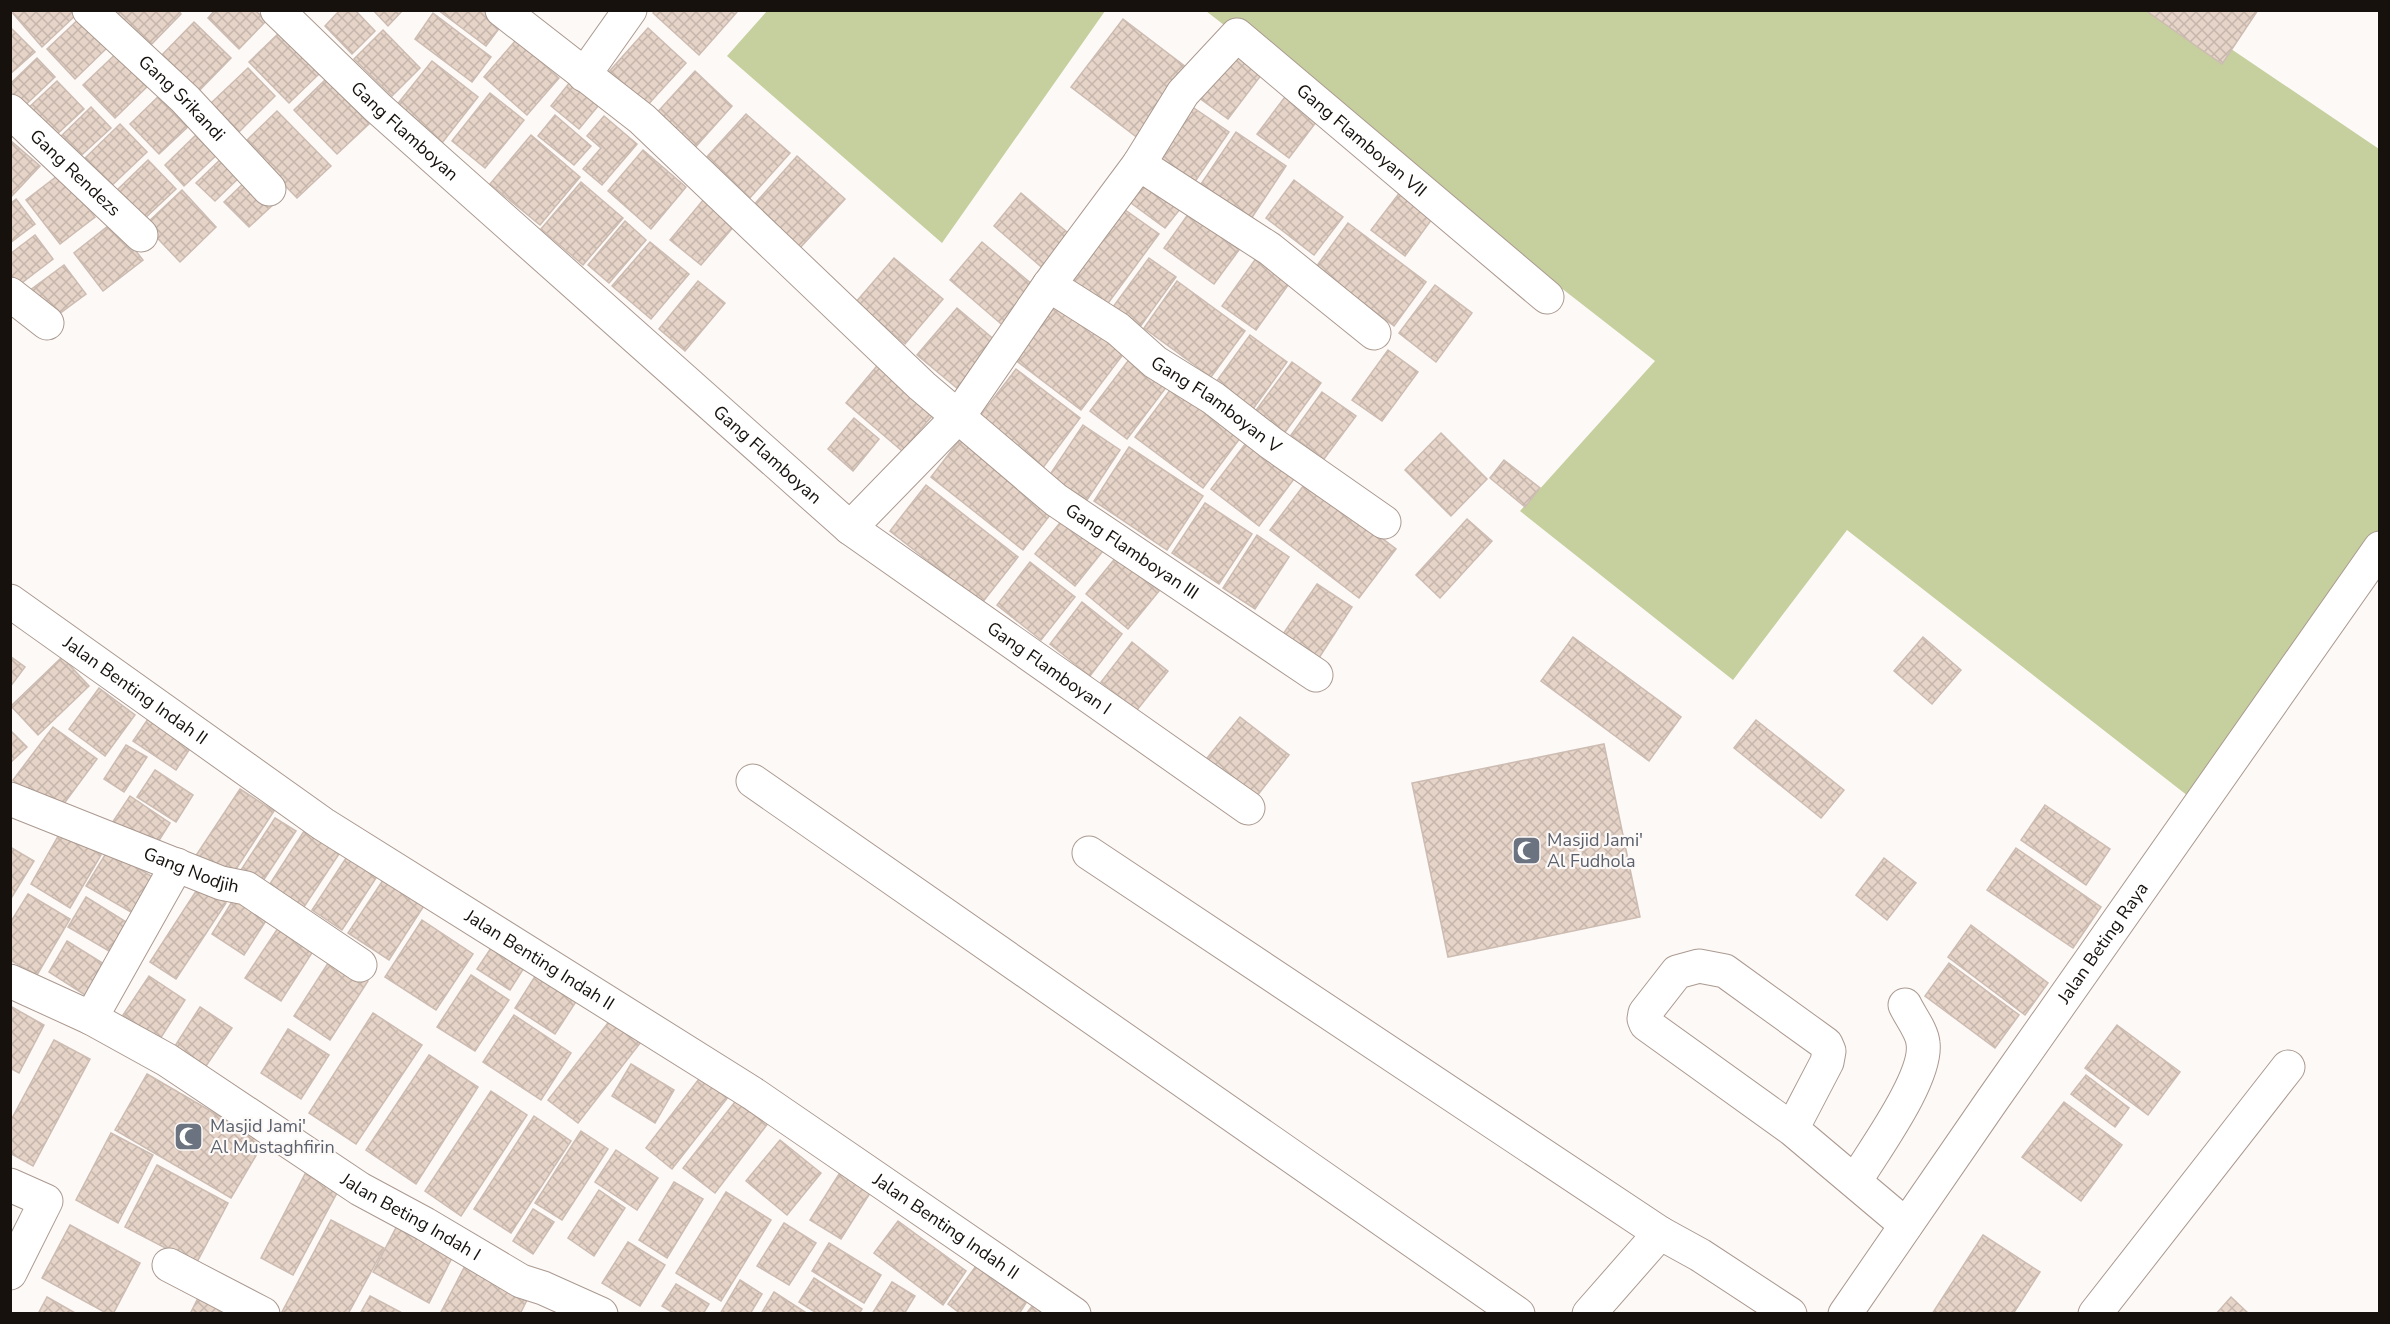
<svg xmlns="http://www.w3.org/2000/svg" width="2390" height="1324" font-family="'Nunito Sans',sans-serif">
<defs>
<pattern id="building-cross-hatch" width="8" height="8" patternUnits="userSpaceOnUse" patternTransform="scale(1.5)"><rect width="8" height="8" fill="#e6d4c9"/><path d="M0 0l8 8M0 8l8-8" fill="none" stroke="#c5b5ab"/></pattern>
</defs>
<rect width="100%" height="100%" fill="#fdf9f7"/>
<g fill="#c6cf9e">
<polygon points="767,11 767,10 1105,11 942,243 727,56"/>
<polygon points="1206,11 2175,11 2379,149 2379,541 2197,803 1847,530 1733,680 1520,511 1655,361"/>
</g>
<g fill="url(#building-cross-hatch)" stroke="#cdbcb1" stroke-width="1.5">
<polygon points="10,10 75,10 78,13 42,47"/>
<polygon points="110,10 178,10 181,14 148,48"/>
<polygon points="215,10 255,10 266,21 239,49 208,18"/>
<polygon points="340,10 355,10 375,31 352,54 325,26"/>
<polygon points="373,10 403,10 388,26"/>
<polygon points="438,10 488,10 504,22 486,46"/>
<polygon points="656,10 735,10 737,12 699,55 653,13"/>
<polygon points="2145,10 2258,10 2222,64"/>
<polygon points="433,13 491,57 472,82 415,39"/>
<polygon points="84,14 111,44 75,79 47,49"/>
<polygon points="1123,19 1195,74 1143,142 1071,87"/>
<polygon points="194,22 231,58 196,94 159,58"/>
<polygon points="10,27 35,52 10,74"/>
<polygon points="648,28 686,63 644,109 606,75"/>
<polygon points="383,30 420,68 392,96 354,59"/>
<polygon points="281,31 321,72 289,103 249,62"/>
<polygon points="516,40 559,78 527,115 484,77"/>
<polygon points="122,48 153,81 115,118 83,85"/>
<polygon points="1235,48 1265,70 1228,119 1198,97"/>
<polygon points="37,58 55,77 17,113 10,107 10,84"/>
<polygon points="432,61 478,97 442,143 396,106"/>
<polygon points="248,68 275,96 238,133 210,104"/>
<polygon points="695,71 732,106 692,151 653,117"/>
<polygon points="326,79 369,124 337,154 294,110"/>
<polygon points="57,81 84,109 52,139 25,111"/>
<polygon points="570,82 598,106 579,129 551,106"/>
<polygon points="1291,89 1323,113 1289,158 1257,134"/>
<polygon points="163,92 192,123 159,154 130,124"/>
<polygon points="490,93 524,120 485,168 452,141"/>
<polygon points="1188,104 1229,132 1194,183 1153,155"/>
<polygon points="91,107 111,128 74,162 55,142"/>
<polygon points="277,111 331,166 297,198 244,143"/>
<polygon points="746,114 790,153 749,199 705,159"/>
<polygon points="555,115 591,146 574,165 538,136"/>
<polygon points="604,116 637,144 602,185 583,169 601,148 587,136"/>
<polygon points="120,124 147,152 107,190 80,163"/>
<polygon points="202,129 222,150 184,186 165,165"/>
<polygon points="1236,132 1286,166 1251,219 1201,184"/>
<polygon points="531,135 580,177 540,225 490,184"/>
<polygon points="10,140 40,166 10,198"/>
<polygon points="643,150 686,187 651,229 608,191"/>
<polygon points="227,153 245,172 215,201 196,183"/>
<polygon points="797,156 845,199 799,249 752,207"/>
<polygon points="148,160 176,189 142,221 115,192"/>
<polygon points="61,173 95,217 60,244 26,200"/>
<polygon points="1145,174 1185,203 1165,228 1127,200"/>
<polygon points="251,176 276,202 249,227 224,202"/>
<polygon points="1294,180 1343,217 1314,255 1266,218"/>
<polygon points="581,182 623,218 583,265 541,229"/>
<polygon points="1407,183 1440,208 1405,256 1371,230"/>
<polygon points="182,190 216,227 180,262 145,225"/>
<polygon points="709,193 740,219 701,265 670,240"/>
<polygon points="1021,193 1074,238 1046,271 994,226"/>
<polygon points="16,199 35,224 10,243 10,204"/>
<polygon points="1121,207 1159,234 1106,306 1069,278"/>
<polygon points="1189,213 1239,250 1214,284 1164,248"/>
<polygon points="625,221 646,240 609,283 588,265"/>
<polygon points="113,222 143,260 103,291 74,253"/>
<polygon points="1348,223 1426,282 1394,326 1316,267"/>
<polygon points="35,235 53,259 19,285 10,274 10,254"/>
<polygon points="650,242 689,274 651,319 612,286"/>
<polygon points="982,242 1039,290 1007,329 950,280"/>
<polygon points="1257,257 1291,281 1256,330 1222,306"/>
<polygon points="894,258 943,299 905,344 856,302"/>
<polygon points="1149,258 1176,277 1137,331 1110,311"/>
<polygon points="64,265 86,294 51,320 29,291"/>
<polygon points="698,281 725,303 685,351 659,329"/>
<polygon points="1177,281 1245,331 1211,377 1144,328"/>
<polygon points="1435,285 1472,313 1436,362 1399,333"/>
<polygon points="1056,294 1128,348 1081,410 1010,356"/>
<polygon points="957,308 1003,347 964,394 917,355"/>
<polygon points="1250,335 1287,362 1253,409 1216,382"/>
<polygon points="1388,350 1418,372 1382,421 1352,400"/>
<polygon points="1134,353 1171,381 1127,439 1090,411"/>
<polygon points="881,361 938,409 902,451 846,403"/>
<polygon points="1292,362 1321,383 1283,435 1254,413"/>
<polygon points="1016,369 1080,418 1042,469 977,420"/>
<polygon points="1176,382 1244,433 1203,488 1135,437"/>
<polygon points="1322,392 1356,416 1324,459 1291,435"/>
<polygon points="854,418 879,439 853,471 828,449"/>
<polygon points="1083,425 1120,450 1087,500 1049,476"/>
<polygon points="965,433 1057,506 1023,550 931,477"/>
<polygon points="1441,433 1487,479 1451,516 1405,470"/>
<polygon points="1249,439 1297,475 1259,526 1211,489"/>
<polygon points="1129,447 1203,496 1167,550 1094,501"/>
<polygon points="1504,460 1540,488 1525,507 1490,478"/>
<polygon points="1307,481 1396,549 1359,598 1270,530"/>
<polygon points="926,485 1018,557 982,603 890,531"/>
<polygon points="1205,503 1252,534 1219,584 1172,553"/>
<polygon points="1067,514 1106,547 1075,586 1035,554"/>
<polygon points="1467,519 1492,541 1440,598 1416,575"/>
<polygon points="1257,535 1289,557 1255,609 1223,588"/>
<polygon points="1117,556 1159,591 1128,629 1086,594"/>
<polygon points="1030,562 1075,597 1041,640 997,605"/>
<polygon points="1317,584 1352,607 1317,661 1281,637"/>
<polygon points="1082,602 1122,634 1090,676 1050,644"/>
<polygon points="1573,637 1681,717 1649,761 1541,681"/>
<polygon points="1923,637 1961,670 1932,704 1894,671"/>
<polygon points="1132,642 1168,671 1137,710 1101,682"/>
<polygon points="10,656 25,667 10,687"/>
<polygon points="62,657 89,686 38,735 11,706"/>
<polygon points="99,688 135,715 105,756 69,729"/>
<polygon points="150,716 193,744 176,770 133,741"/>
<polygon points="1240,717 1289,755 1253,801 1204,762"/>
<polygon points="1756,720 1844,790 1821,818 1734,748"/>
<polygon points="53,727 97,759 57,813 13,780"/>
<polygon points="10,730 27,747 10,763"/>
<polygon points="1604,744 1640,917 1448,957 1412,783"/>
<polygon points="126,745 147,757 124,792 104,779"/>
<polygon points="155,770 193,795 176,822 137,797"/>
<polygon points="240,789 274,811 227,883 193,860"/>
<polygon points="130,796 170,823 153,850 112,823"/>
<polygon points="2045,805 2110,849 2086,885 2021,840"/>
<polygon points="275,818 296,831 257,890 237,876"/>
<polygon points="308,825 343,848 298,916 264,893"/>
<polygon points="61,831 101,855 70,908 31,884"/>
<polygon points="10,847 34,861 10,900"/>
<polygon points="2016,848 2101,907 2073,948 1987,890"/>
<polygon points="108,850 156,879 136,915 86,886"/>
<polygon points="350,852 380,872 342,930 312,910"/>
<polygon points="1884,858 1916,883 1887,920 1856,895"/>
<polygon points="387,874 427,901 389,960 348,933"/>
<polygon points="200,885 226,903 176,979 150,962"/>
<polygon points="238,892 271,913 244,955 212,934"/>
<polygon points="28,894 70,919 37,975 10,960 10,923"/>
<polygon points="86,897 131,925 114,954 68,927"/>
<polygon points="422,920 473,954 436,1010 385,977"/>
<polygon points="282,922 317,945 281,1001 245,978"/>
<polygon points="1971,925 2048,983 2025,1015 1948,957"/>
<polygon points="497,939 529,960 510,990 477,969"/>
<polygon points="67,941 104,964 85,995 49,972"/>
<polygon points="332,957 368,981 330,1040 294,1016"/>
<polygon points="1949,963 2019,1015 1995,1048 1925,996"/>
<polygon points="539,970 579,997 555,1034 515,1008"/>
<polygon points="471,975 509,1000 475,1051 437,1027"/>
<polygon points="149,976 185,1000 160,1039 123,1015"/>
<polygon points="10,1006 44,1025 19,1073 10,1068"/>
<polygon points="200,1007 232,1028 206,1066 175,1046"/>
<polygon points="373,1013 422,1045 356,1144 309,1113"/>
<polygon points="514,1015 571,1053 541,1100 483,1062"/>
<polygon points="611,1019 641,1042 578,1123 548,1100"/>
<polygon points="2117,1025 2180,1072 2148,1115 2085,1068"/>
<polygon points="288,1029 329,1055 301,1099 261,1073"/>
<polygon points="54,1040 90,1059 33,1166 10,1153 10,1122"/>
<polygon points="429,1055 478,1087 416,1184 366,1150"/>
<polygon points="631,1064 674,1090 655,1123 612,1096"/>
<polygon points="147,1074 264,1142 231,1198 115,1130"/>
<polygon points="702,1075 729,1096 672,1169 646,1148"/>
<polygon points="2086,1075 2129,1108 2115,1127 2071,1094"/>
<polygon points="491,1091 527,1115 461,1216 425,1191"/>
<polygon points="738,1098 769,1122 715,1193 683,1168"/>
<polygon points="2064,1102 2122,1145 2081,1201 2022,1157"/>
<polygon points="534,1116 571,1141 511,1233 474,1209"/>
<polygon points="581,1131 608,1149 562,1220 535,1203"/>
<polygon points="111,1133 153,1155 118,1223 76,1200"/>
<polygon points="780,1140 821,1173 787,1215 746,1181"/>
<polygon points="616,1150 658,1178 637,1210 595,1182"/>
<polygon points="157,1165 228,1203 196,1264 125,1227"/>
<polygon points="841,1171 872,1190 841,1239 810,1220"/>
<polygon points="305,1174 338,1191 293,1275 261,1258"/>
<polygon points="674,1182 703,1199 667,1258 639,1240"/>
<polygon points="599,1190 625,1208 594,1256 568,1238"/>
<polygon points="726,1192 771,1220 721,1301 676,1273"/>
<polygon points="533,1209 554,1222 533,1254 513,1241"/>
<polygon points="401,1218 457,1248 429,1303 373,1272"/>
<polygon points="331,1220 384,1248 348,1314 286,1314 282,1312"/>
<polygon points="898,1221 966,1271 943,1305 874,1253"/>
<polygon points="784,1223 816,1243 789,1285 757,1266"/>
<polygon points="70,1225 140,1263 113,1314 108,1314 42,1278"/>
<polygon points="1983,1235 2040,1272 2013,1314 1932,1314"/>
<polygon points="628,1242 665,1265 640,1306 602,1283"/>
<polygon points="829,1243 881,1275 864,1303 812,1271"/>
<polygon points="468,1260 530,1294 520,1314 440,1314"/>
<polygon points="976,1266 1026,1303 1019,1314 961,1314 948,1304"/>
<polygon points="814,1278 862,1309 859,1314 818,1314 799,1302"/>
<polygon points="740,1280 762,1294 750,1314 720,1314"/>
<polygon points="892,1282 915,1296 904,1314 872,1314"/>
<polygon points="676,1284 709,1304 703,1314 675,1314 662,1306"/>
<polygon points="774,1292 808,1314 761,1314"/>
<polygon points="370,1296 404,1314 360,1314"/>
<polygon points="47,1297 77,1314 38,1314"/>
<polygon points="2231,1297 2249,1314 2216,1314"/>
<polygon points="198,1298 226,1314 190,1314"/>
<polygon points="1036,1301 1052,1314 1026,1314"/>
</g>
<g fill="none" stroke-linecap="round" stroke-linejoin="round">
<defs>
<g id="minor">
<path id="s1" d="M89 10 185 99 269 189"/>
<path id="s2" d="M277 10 377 107 850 528 1248 808"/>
<path id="s3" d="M502 10 642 119 922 386 1056 500 1316 675"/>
<polyline points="584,75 630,10"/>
<path id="s4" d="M10 111 141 235"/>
<polyline points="1139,164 1270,249 1374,333"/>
<path id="s5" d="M1049 285 1118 329 1155 362 1213 398 1271 443 1384 522"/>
<polyline points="10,294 47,323"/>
<path id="s6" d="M850 528 958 417 1049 285 1139 164 1183 93 1237 35 1547 297"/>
<path id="s7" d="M10 601 323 824 752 1093 1074 1314"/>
<polyline points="753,781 1518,1314"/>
<path id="s8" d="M10 799 221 883 246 888 360 965"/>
<polyline points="1089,853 1660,1233"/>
<path id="s9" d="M10 981 91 1018 167 1060 360 1189 425 1224 521 1281 543 1288 601 1314"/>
<polyline points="91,1018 177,865"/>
<polyline points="1792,1129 1827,1062 1829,1051 1826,1044 1725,971 1699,966 1677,972 1645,1013 1644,1019 1646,1024 1792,1129 1906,1225"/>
<path d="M1856 1180C1874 1150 1928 1077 1923 1043 1922 1031 1910 1016 1905 1005"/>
<polyline points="10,1185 46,1201 10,1273"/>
<polyline points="169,1265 263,1314"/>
<polyline points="1589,1314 1660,1233 1700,1255 1790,1314"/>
<path id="s10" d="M1845 1314 1991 1102 2380 548"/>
<polyline points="2095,1314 2288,1067"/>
</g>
</defs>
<use href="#minor" stroke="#ab9a90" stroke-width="35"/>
<use href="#minor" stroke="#fff" stroke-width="33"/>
</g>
<defs>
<symbol id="mosque-square" viewBox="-11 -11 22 22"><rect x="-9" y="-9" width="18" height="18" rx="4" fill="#6b7280" stroke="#fdf9f7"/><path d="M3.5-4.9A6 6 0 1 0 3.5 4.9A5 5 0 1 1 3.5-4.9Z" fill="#fff"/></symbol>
</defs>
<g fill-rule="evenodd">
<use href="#mosque-square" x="1510" y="834" width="33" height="33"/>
<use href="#mosque-square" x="172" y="1120" width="33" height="33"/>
</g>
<g text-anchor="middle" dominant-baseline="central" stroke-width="4.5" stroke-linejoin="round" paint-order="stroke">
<g font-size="18" fill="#16110d" stroke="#fdf9f7">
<text stroke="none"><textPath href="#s1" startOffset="128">Gang Srikandi</textPath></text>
<text stroke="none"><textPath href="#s2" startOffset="176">Gang Flamboyan</textPath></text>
<text stroke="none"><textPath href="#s6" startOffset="792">Gang Flamboyan VII</textPath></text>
<text stroke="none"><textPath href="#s4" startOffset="90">Gang Rendezs</textPath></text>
<text stroke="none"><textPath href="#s5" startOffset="206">Gang Flamboyan V</textPath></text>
<text stroke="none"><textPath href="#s2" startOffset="662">Gang Flamboyan</textPath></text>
<text stroke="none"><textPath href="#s3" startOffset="832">Gang Flamboyan III</textPath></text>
<text stroke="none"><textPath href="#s2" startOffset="1016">Gang Flamboyan I</textPath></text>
<text stroke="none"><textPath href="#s7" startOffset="154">Jalan Benting Indah II</textPath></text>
<text stroke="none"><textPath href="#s8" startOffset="195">Gang Nodjih</textPath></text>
<text stroke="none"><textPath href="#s10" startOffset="452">Jalan Beting Raya</textPath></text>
<text stroke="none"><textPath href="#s7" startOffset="640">Jalan Benting Indah II</textPath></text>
<text stroke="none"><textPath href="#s9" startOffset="466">Jalan Beting Indah I</textPath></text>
<text stroke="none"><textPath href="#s7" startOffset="1126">Jalan Benting Indah II</textPath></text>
</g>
<g font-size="18" fill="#5b616d" stroke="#fdf9f7" text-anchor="start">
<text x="1547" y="840">Masjid Jami'<tspan x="1547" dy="21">Al Fudhola</tspan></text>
<text x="210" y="1126">Masjid Jami'<tspan x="210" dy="21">Al Mustaghfirin</tspan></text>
</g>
</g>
<rect width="2390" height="1324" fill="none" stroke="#16110d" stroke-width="24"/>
</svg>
